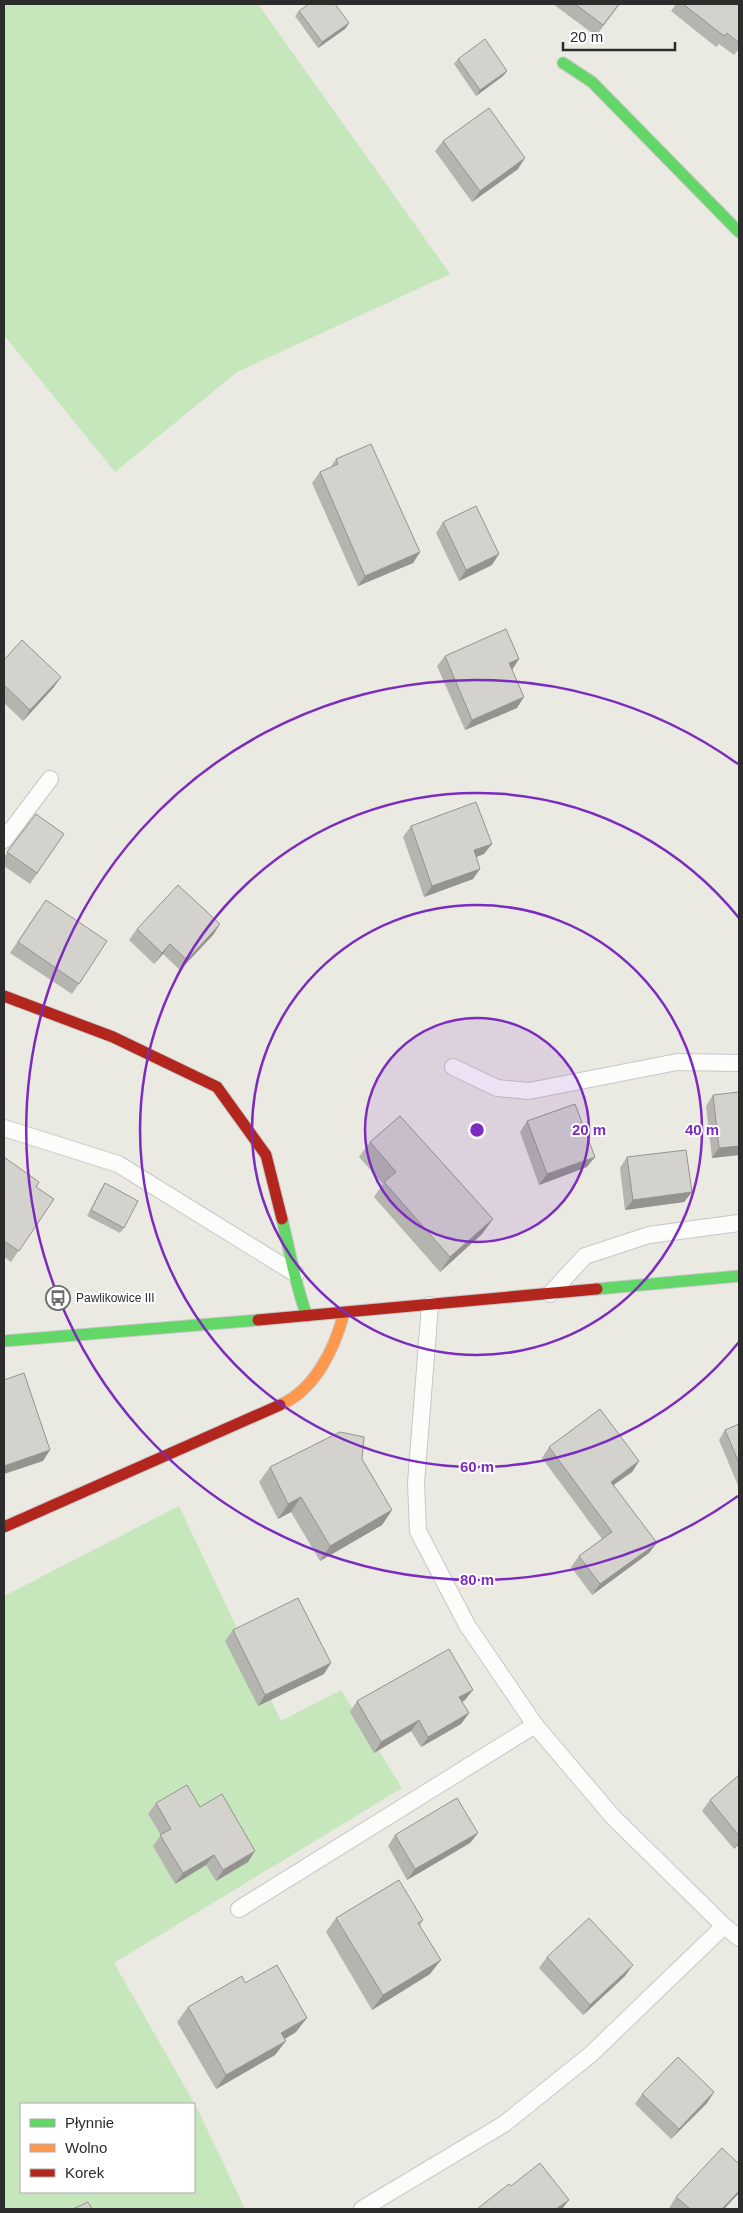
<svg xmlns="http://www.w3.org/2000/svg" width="743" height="2213" font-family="Helvetica,sans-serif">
<rect width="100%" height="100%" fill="#eae9e2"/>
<g fill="#c6e6bc" fill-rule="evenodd">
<polygon points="4,4 258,4 450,274 237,372 115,472 4,335"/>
<path d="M179 1506 281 1721 341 1690 402 1788 114 1963 197 2108 245 2209H4V1596ZM21 2104H194V2192H21Z"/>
</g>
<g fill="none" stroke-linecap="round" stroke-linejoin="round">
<defs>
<g id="lane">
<polyline points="4,840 50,779"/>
<polyline points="453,1067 497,1088 529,1091 677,1062 739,1063"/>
<polyline points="4,1128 118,1164 296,1274"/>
<polyline points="550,1294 585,1256 649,1235 739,1223"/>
<polyline points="430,1305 416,1483 418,1531 467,1625 535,1725 613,1817 724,1926 739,1938"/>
<polyline points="239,1909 535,1725"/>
<polyline points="362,2209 504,2124 590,2055 724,1926"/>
</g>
<g id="fast">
<polyline points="563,63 592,82 739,232"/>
<path d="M282 1219C290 1251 295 1285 307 1316"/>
<polyline points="597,1289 739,1276"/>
<polyline points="4,1341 258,1320"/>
</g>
<path id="slow" d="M280 1405C315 1390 335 1348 344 1313"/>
<g id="jam">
<polyline points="4,996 113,1037 217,1087 266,1155 282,1219"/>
<polyline points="258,1320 597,1289"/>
<polyline points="4,1527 280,1405"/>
</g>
</defs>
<use href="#lane" stroke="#c7c7c7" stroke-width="18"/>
<use href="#fast" stroke="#c7c7c7" stroke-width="13"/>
<use href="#slow" stroke="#c7c7c7" stroke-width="13"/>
<use href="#jam" stroke="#c7c7c7" stroke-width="13"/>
<use href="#lane" stroke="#fcfcfb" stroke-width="16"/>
<use href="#fast" stroke="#63d668" stroke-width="11"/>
<use href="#slow" stroke="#ff974d" stroke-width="11"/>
<use href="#jam" stroke="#b3261e" stroke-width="11"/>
</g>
<g fill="#b5b5b0">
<polygon points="553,4 620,4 596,36"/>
<polygon points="676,4 739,4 739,49 734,55 719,44 716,47 671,11"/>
<polygon points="299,11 349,23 345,29 318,48 295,16"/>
<polygon points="458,59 507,71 503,76 476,96 454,64"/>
<polygon points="443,141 518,169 472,202 435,151"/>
<polygon points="336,459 420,552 413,563 358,586 312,483 320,472 330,468"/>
<polygon points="443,522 492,565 459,581 436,533"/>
<polygon points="445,656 519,659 512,669 517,708 465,730 437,666"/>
<polygon points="4,660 54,687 23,721 4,703"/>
<polygon points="36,814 64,834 30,884 4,866 4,857"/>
<polygon points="411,826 484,854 476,857 473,879 424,897 403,837"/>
<polygon points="38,911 79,984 72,994 10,953"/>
<polygon points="220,924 213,935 180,970 163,954 154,964 129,940 137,929"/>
<polygon points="713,1095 739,1155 712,1158 706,1106"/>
<polygon points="527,1121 587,1167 539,1185 520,1132"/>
<polygon points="370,1142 482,1234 440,1272 374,1197 383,1184 359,1157"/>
<polygon points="4,1157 36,1187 54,1199 11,1262 4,1257"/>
<polygon points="627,1157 692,1192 684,1202 625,1210 620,1168"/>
<polygon points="105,1183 124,1228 120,1233 87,1216 101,1189"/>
<polygon points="739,1424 739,1488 719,1440 725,1430"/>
<polygon points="549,1447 639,1461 632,1472 614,1485 649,1553 592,1595 571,1567 579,1556 602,1539 542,1458"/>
<polygon points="362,1459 392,1510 382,1525 320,1561 291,1512 278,1519 259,1482 270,1467"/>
<polygon points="233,1630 324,1674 258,1706 225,1641"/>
<polygon points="465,1700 462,1702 469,1713 461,1724 421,1747 411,1731 374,1753 350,1712 357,1701"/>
<polygon points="739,1775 739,1844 734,1849 702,1811 710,1800"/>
<polygon points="156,1803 200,1807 248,1862 216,1881 206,1865 175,1884 153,1846 161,1835 148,1814"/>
<polygon points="478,1833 470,1843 407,1880 388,1846 395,1835"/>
<polygon points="336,1918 423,1920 420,1925 430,1974 372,2010 326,1932"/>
<polygon points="547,1957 625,1976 583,2015 539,1968"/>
<polygon points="245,1983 296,2032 285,2039 275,2055 216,2089 177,2022 188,2007"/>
<polygon points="714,2092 707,2103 671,2139 635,2104 642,2094"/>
<polygon points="739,2193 724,2209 670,2209 669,2208 676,2197"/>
</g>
<g fill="#949390">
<polygon points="349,23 345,29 318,48 322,42"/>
<polygon points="507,71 503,76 476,96 480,90"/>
<polygon points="525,158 518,169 472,202 480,191"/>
<polygon points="420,552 413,563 358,586 365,576"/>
<polygon points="499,554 492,565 459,581 466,570"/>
<polygon points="519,659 512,670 509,663"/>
<polygon points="61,677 54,687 23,721 30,710"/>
<polygon points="524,697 517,708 465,730 472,720"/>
<polygon points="492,844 484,854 466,861 474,850"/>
<polygon points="480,869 473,879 424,897 432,886"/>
<polygon points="220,924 213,935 180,970 187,960"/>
<polygon points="170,944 163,954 154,964 162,953"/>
<polygon points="739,1146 739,1155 712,1158 719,1148"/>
<polygon points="595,1157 587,1167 539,1185 547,1174"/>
<polygon points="692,1192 684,1202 625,1210 633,1200"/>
<polygon points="493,1219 482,1234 440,1272 450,1257"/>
<polygon points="50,1450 43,1461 4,1474 4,1466"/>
<polygon points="639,1461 632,1472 603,1492 611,1482"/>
<polygon points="301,1497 291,1512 278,1519 288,1504"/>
<polygon points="392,1510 382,1525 320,1561 330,1546"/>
<polygon points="657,1543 649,1553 592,1595 600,1584"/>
<polygon points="331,1663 324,1674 258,1706 265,1695"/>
<polygon points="473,1690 465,1700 452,1708 459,1697"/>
<polygon points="469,1713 461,1724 421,1747 428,1737"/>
<polygon points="419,1720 411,1731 374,1753 381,1742"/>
<polygon points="478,1833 470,1843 407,1880 415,1869"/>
<polygon points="739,1841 739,1844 734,1849"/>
<polygon points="255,1851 248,1862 216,1881 223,1870"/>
<polygon points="214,1855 206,1865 175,1884 183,1873"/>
<polygon points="441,1960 430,1974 372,2010 383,1995"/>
<polygon points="633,1965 625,1976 583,2015 590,2005"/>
<polygon points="307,2018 296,2032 270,2048 281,2033"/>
<polygon points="286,2041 275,2055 216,2089 226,2075"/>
<polygon points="714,2092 707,2103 671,2139 679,2129"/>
<polygon points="739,2191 739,2193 724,2209 722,2209"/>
<polygon points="569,2200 562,2209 556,2209"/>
</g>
<g fill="#d3d2cd" stroke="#949390">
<polygon points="309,4 335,4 349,23 322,42 299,11"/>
<polygon points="575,4 619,4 603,25"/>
<polygon points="683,4 739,4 739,43 727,33 724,36"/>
<polygon points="485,39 507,71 480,90 458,59"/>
<polygon points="489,108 525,158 480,191 443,141"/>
<polygon points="371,444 420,552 365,576 320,472 338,464 336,459"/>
<polygon points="476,506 499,554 466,570 443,522"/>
<polygon points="506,629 519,659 509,663 524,697 472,720 445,656"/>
<polygon points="22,640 61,677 30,710 4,685 4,660"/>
<polygon points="476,802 492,844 474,850 480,869 432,886 411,826"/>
<polygon points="36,814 64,834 37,873 7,852"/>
<polygon points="178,885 220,924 187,960 170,944 162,953 137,929"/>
<polygon points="46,900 107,941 79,984 18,942"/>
<polygon points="739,1092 739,1146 719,1148 713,1095"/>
<polygon points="575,1104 595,1157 547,1174 527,1121"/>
<polygon points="400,1116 493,1219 450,1257 384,1182 396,1172 370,1142"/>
<polygon points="686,1150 692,1192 633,1200 627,1157"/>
<polygon points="4,1157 39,1182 36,1187 54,1199 19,1251 4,1241"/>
<polygon points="105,1183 138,1201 124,1228 91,1210"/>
<polygon points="24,1373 50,1450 4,1466 4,1380"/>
<polygon points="600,1409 639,1461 611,1482 657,1543 600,1584 579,1556 612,1532 549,1447"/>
<polygon points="739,1424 739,1463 725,1430"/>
<polygon points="340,1432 364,1437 362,1459 392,1510 330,1546 301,1497 288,1504 270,1467"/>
<polygon points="298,1598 331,1663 265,1695 233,1630"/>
<polygon points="449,1649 473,1690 459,1697 469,1713 428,1737 419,1720 381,1742 357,1701"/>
<polygon points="739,1775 739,1836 710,1800"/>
<polygon points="187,1785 200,1807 222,1794 255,1851 223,1870 214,1855 183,1873 160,1835 171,1829 156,1803"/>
<polygon points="457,1798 478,1833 415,1869 395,1835"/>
<polygon points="399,1880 423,1920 418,1923 441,1960 383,1995 336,1918"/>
<polygon points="589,1918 633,1965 590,2005 547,1957"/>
<polygon points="277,1965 307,2018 281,2033 286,2041 226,2075 188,2007 242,1976 245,1983"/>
<polygon points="678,2057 714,2092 679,2129 642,2094"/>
<polygon points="722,2148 739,2164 739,2191 722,2209 690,2209 676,2197"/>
<polygon points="540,2163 569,2200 556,2209 477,2209 509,2184 511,2186"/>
<polygon points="88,2202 92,2209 73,2209"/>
</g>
<circle cx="477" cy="1130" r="112" fill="#7b2cbf" fill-opacity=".12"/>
<g fill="none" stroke="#7b2cbf" stroke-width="2.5">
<circle cx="477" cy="1130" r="112"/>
<circle cx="477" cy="1130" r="225"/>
<path d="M739 1342A337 337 0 1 1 739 918"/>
<path d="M738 1496A450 450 0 1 1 738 764"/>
</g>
<defs>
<symbol id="bus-ring" viewBox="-11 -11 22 22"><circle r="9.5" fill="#fff" stroke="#6e6e6c" stroke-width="1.5"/><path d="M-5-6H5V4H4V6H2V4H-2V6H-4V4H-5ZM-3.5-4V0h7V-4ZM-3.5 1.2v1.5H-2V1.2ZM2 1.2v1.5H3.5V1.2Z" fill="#6e6e6c"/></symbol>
</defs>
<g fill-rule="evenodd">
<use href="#bus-ring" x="44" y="1284" width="28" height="28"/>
</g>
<g text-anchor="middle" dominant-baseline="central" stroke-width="4" stroke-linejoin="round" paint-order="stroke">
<g font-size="12" fill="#2c2c2c" stroke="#fff" text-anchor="start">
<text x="76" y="1298">Pawlikowice III</text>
</g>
</g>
<circle cx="477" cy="1130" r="8" fill="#7b2cbf" stroke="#fff" stroke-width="2.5"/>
<g font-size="15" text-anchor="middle" font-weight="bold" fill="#7b2cbf" stroke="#fff" stroke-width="4" stroke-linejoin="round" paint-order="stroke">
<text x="589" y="1135">20 m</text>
<text x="702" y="1135">40 m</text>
<text x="477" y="1472">60 m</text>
<text x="477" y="1585">80 m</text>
</g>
<rect width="743" height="2213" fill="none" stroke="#2c2c2c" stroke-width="10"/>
<rect x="20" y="2103" width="175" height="90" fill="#ffffff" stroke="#ababab"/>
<rect x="30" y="2119" width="25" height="8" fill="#63d668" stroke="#ababab"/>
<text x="65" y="2128" font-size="15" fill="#2c2c2c">Płynnie</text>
<rect x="30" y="2144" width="25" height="8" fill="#ff974d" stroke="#ababab"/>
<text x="65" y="2153" font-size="15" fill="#2c2c2c">Wolno</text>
<rect x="30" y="2169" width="25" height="8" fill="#b3261e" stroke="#ababab"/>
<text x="65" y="2178" font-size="15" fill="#2c2c2c">Korek</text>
<path d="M563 42v8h112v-8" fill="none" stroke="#2c2c2c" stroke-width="2.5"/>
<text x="570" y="42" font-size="15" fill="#2c2c2c" stroke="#ffffff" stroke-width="4" paint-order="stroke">20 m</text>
</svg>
